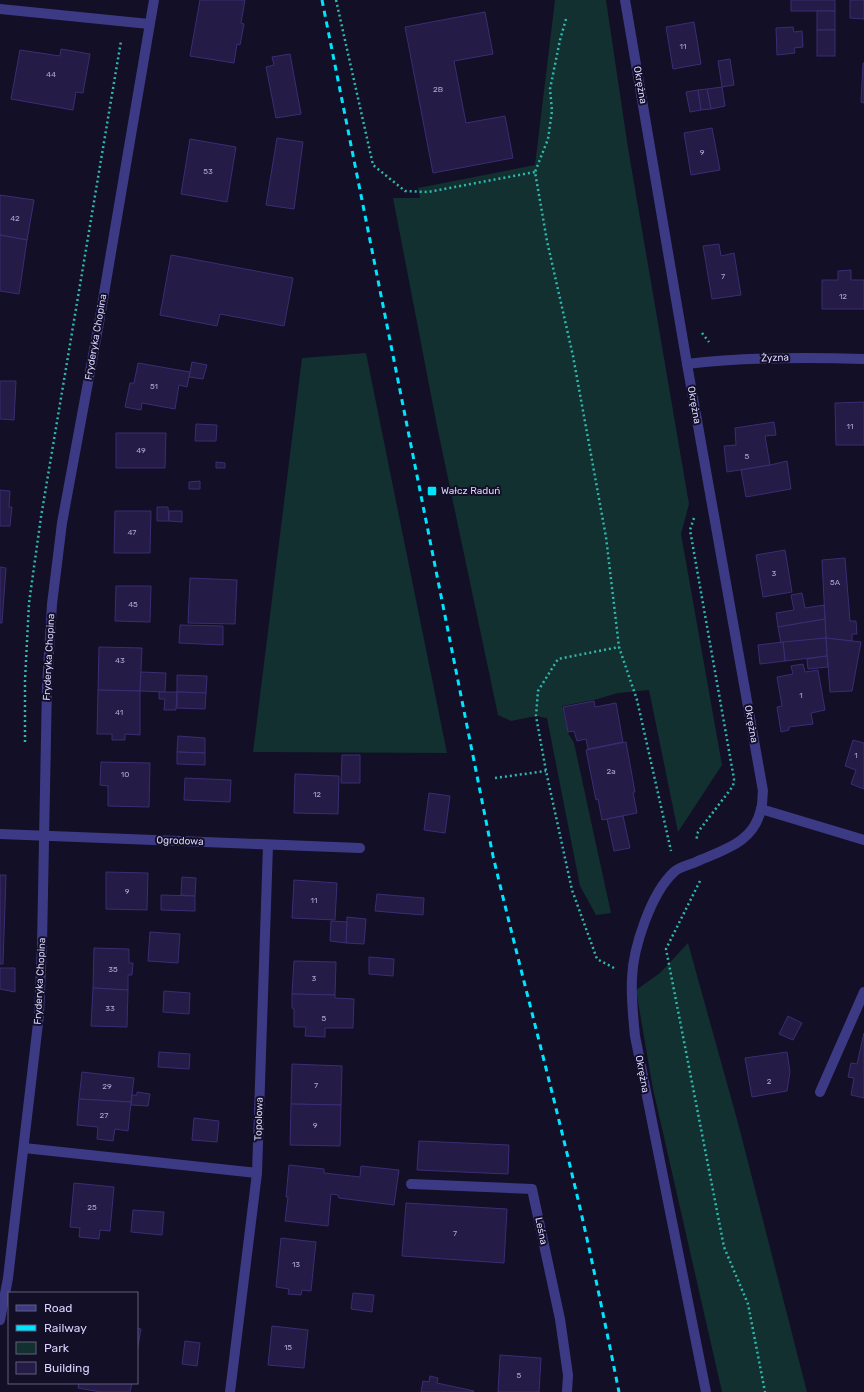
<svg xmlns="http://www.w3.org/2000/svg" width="864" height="1392" font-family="Rubik,sans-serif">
<rect width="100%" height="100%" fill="#130f26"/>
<g fill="#12302f">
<polygon points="555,0 606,0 628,148 689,504 681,534 722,765 678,832 649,690 618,693 594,700 562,706 568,733 574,743 611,913 596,915 580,886 547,718 536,716 511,721 498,715 437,426 393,198 420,198 418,188 535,165"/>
<polygon points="366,353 447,753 253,752 302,358"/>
<polygon points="688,943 738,1123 807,1392 722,1392 653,1089 636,990 660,973"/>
</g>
<g fill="#241b47" stroke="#3b2d73">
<polygon points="200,0 245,0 241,23 244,24 240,45 237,44 234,63 190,56"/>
<rect x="791" y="0" width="44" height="11"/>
<polygon points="850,0 864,0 864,19 850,18"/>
<rect x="817" y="11" width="18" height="19"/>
<polygon points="485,12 493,54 454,61 466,123 505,116 513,158 433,173 405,27"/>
<polygon points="694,22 701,64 673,69 666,27"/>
<polygon points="793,27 794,32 802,31 803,47 794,48 795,53 777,55 776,28"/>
<rect x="817" y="30" width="18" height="26"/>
<polygon points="61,49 90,54 83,93 76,92 73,110 11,99 20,50 60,56"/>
<polygon points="290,54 301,114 276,118 266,67 274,65 272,57"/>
<polygon points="730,59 734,85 722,87 718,61"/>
<polygon points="863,63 864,63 864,103 861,102"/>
<polygon points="722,87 725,106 711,109 707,89"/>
<polygon points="707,89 711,109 701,110 698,90"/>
<polygon points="698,90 701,110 690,112 686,92"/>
<polygon points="712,128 720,170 691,175 684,133"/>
<polygon points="277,138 303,142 294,209 266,205"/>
<polygon points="190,139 236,147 227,202 181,194"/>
<polygon points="0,195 34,200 27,240 0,235"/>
<polygon points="0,235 27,240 19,294 0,291"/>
<polygon points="719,244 721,256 734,253 741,295 712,299 703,246"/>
<polygon points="171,255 293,278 284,326 220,314 217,326 160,315"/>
<polygon points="851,270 851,280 864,280 864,309 822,309 822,280 838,280 838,271"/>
<polygon points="192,362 207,365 203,379 189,377"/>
<polygon points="138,363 190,372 187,387 179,385 175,409 142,403 141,410 125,407 130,383 134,383"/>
<polygon points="0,381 16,381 14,420 0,419"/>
<polygon points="864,402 864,445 836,445 835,403"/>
<polygon points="774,422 776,435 765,436 770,465 727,472 724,446 736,445 735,428"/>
<polygon points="196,424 217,425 216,441 195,441"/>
<polygon points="116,433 166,433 165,468 116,468"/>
<polygon points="787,461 791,489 746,497 741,470 770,465"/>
<polygon points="216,462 225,463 225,468 216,468"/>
<polygon points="200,481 200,489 189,489 189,482"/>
<polygon points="0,490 10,491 9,507 12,507 10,526 0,526"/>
<polygon points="157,507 168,507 169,521 157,521"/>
<polygon points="115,511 151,511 150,553 114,553"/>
<polygon points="169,511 182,511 182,522 169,521"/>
<polygon points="785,550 792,592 763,597 756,555"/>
<polygon points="845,558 850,621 856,621 857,634 852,634 852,641 826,638 822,560"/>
<polygon points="0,567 6,568 2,623 0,623"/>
<polygon points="190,578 237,580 235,624 188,623"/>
<polygon points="116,586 151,586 150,622 115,621"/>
<polygon points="802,593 805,608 824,605 825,619 778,627 776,613 794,610 791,595"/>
<polygon points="825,619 826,638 781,643 778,627"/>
<polygon points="180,625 223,626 223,645 179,643"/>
<polygon points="826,638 827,656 785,661 783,642"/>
<polygon points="826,638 861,642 852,691 830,692"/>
<polygon points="783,642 785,661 760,664 758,645"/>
<polygon points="99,647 142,648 140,691 98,690"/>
<polygon points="827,656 828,667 808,669 807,659"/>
<polygon points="803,664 805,672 818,670 825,710 811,713 813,724 789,727 789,730 781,732 777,707 782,706 777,677 793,674 791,666"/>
<polygon points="141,672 166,673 165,692 140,691"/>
<polygon points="177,675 207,676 206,693 177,692"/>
<polygon points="98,690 140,691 140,735 125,734 125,740 112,740 112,734 97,734"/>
<polygon points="159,692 177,692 176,710 164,710 165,699 159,699"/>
<polygon points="177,692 206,693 205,709 177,708"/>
<polygon points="594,701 595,707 616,703 623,742 588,749 586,739 577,741 574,731 568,732 563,707"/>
<polygon points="178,736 205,738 205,753 177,752"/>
<polygon points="853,740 864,743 864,789 851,784 856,770 845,766"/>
<polygon points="626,742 635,792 633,792 637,813 602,820 598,799 596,800 586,750"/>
<polygon points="177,752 205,753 205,765 177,764"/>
<polygon points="342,755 360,755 360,783 341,783"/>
<polygon points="101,762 150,763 149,807 108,806 108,786 100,785"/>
<polygon points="295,774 339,776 338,814 294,813"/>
<polygon points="185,778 231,780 230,802 184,800"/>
<polygon points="429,793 450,796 445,833 424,830"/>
<polygon points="623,816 630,848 614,851 607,819"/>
<polygon points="106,872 148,873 147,910 106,909"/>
<polygon points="0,875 6,875 3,964 0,964"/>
<polygon points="182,877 196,878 195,896 181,895"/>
<polygon points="294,880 337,883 335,920 292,918"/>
<polygon points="377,894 424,898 423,915 375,911"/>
<polygon points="161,895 195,896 195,911 161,910"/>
<polygon points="347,917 366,919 364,944 346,943"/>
<polygon points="331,921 347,922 346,943 330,941"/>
<polygon points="150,932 180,934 178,963 148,961"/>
<polygon points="94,948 129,949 129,963 133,963 132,975 128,975 128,990 93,988"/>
<polygon points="369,957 394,959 393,976 369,974"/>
<polygon points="294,961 336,962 335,995 292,994"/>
<polygon points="0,968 15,968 15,992 0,989"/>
<polygon points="93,988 128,990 127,1027 91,1026"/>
<polygon points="164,991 190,993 189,1014 163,1012"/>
<polygon points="292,994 335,995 335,998 354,999 353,1028 325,1028 325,1037 305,1036 306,1027 294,1027 294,1009 292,1008"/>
<polygon points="788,1016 802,1023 793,1040 779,1034"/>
<polygon points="864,1033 864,1098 851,1095 854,1078 848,1077 851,1063 857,1064"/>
<polygon points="159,1052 190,1054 189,1069 158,1067"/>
<polygon points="787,1052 790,1072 787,1091 752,1097 745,1058"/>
<polygon points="292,1064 342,1066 341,1105 291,1104"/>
<polygon points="82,1072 134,1078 131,1102 79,1099"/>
<polygon points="137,1092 150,1094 148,1106 131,1105 132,1095 137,1095"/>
<polygon points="79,1099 131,1102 128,1131 115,1129 113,1141 97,1139 98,1127 77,1125"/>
<polygon points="291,1104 341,1105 340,1146 290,1145"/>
<polygon points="194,1118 219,1121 217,1142 192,1140"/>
<polygon points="419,1141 509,1145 508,1174 417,1170"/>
<polygon points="289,1165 324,1169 324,1173 360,1177 361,1166 399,1170 394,1205 339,1198 338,1195 331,1194 328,1226 285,1221 288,1197 286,1197"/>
<polygon points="74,1183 114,1187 110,1231 100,1230 99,1239 79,1237 80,1228 70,1227"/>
<polygon points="406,1203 507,1209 504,1263 402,1256"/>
<polygon points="133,1210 164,1212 162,1235 131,1232"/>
<polygon points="281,1238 316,1242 311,1291 302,1290 301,1295 288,1294 289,1289 276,1287"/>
<polygon points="353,1293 374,1295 372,1312 351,1309"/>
<polygon points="272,1326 308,1330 304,1368 268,1365"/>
<polygon points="137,1328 141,1329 137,1352"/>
<polygon points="185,1341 200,1343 197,1366 182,1364"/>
<polygon points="500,1355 541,1358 539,1392 498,1392"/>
<polygon points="430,1376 438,1378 437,1383 474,1391 473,1392 421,1392 423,1381 429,1382"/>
<polygon points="79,1383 132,1383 130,1392 101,1392 78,1388"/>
</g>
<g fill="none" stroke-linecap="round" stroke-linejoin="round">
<g stroke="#2fb8b0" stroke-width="2.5" stroke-dasharray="2 3" stroke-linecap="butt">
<polyline points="336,0 373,165 405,191 428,192 535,172"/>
<polyline points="566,19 560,40 550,89 552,111 548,139 535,172 547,241 573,356 606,537 619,647 637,700 671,851"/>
<polyline points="702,333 709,342"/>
<polyline points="694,518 690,530 734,779 733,786 698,832 696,841"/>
<polyline points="25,742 25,680 29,603 41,517 121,41"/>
<polyline points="495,778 546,771"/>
<polyline points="700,881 666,949 724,1247 748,1304 765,1392"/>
<polyline points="614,968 597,959 572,890 546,771 536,716 538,691 558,659 619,647"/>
</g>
<g stroke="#3d3a85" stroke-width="10">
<polyline points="24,1148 257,1173"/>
<polyline points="411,1184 532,1189 560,1319 568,1375 567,1392"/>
</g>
<g stroke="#3d3a85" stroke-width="10">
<path d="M625 0 687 364 763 791C762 797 763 803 761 809 754 843 723 850 696 862 689 865 679 867 674 872 651 893 633 948 632 978 631 997 633 1017 635 1036L706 1392"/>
<polyline points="0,9 149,24"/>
<path d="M687 364C746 357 805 357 864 359"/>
<polyline points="761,809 864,840"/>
<polyline points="0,834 360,848"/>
<polyline points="820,1092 864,992"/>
<polyline points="0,1320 8,1278 39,1015 42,945 47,685 52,604 62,523 99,323 154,0"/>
<polyline points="230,1392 257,1173 268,845"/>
</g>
<path stroke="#00e5ff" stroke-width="3" stroke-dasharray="6 5" stroke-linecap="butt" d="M322 0 493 856C518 961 546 1065 571 1170 589 1244 604 1318 619 1392"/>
</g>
<rect fill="#00e5ff" stroke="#130f26" stroke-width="1.5" x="427" y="486" width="10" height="10" rx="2"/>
<g text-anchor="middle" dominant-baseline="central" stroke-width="4" stroke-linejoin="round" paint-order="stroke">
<g font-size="8" fill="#aca6d1">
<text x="683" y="46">11</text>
<text x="51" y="74">44</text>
<text x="438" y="89">2B</text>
<text x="702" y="152">9</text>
<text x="208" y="171">53</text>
<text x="15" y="218">42</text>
<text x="723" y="276">7</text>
<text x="843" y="296">12</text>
<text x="154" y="386">51</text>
<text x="850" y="426">11</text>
<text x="141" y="450">49</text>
<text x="747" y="456">5</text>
<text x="132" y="532">47</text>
<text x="774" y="573">3</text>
<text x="835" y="582">5A</text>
<text x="133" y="604">45</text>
<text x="120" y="660">43</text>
<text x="801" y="695">1</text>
<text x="119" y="712">41</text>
<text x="856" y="755">1</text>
<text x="611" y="771">2a</text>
<text x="125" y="774">10</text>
<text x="317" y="794">12</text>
<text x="127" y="891">9</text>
<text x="314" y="900">11</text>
<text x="113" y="969">35</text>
<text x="314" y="978">3</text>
<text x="110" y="1008">33</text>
<text x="324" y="1018">5</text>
<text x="769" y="1081">2</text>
<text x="316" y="1085">7</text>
<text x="107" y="1086">29</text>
<text x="104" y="1115">27</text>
<text x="315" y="1125">9</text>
<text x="92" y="1207">25</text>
<text x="455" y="1233">7</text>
<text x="296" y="1264">13</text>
<text x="288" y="1347">15</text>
<text x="519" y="1375">5</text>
</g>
<g font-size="10" fill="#d9d4ff" stroke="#130f26">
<text transform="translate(640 85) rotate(80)">Okrężna</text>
<text transform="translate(96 337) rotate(-80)">Fryderyka Chopina</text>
<text transform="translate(775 358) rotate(-2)">Żyzna</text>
<text transform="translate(694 405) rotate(80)">Okrężna</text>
<text transform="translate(49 657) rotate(-87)">Fryderyka Chopina</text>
<text transform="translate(751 724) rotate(80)">Okrężna</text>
<text transform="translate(180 841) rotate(2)">Ogrodowa</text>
<text transform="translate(40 981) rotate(-87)">Fryderyka Chopina</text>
<text transform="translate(642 1074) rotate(79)">Okrężna</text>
<text transform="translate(259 1119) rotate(-88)">Topolowa</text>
<text transform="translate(541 1231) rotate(78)">Leśna</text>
</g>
<g font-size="10" fill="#d9d4ff" stroke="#130f26" text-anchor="start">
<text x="441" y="491">Wałcz Raduń</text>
</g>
</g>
<rect x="8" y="1292" width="130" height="92" fill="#130f26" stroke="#625e7d"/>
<rect x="16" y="1305" width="20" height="6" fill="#3d3a85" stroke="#625e7d"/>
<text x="44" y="1312" font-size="12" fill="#d9d4ff">Road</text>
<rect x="16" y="1325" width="20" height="6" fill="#00e5ff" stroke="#625e7d"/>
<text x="44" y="1332" font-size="12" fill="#d9d4ff">Railway</text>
<rect x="16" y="1342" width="20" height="12" fill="#12302f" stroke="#625e7d"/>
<text x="44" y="1352" font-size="12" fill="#d9d4ff">Park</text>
<rect x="16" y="1362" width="20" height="12" fill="#241b47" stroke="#625e7d"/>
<text x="44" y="1372" font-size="12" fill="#d9d4ff">Building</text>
</svg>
